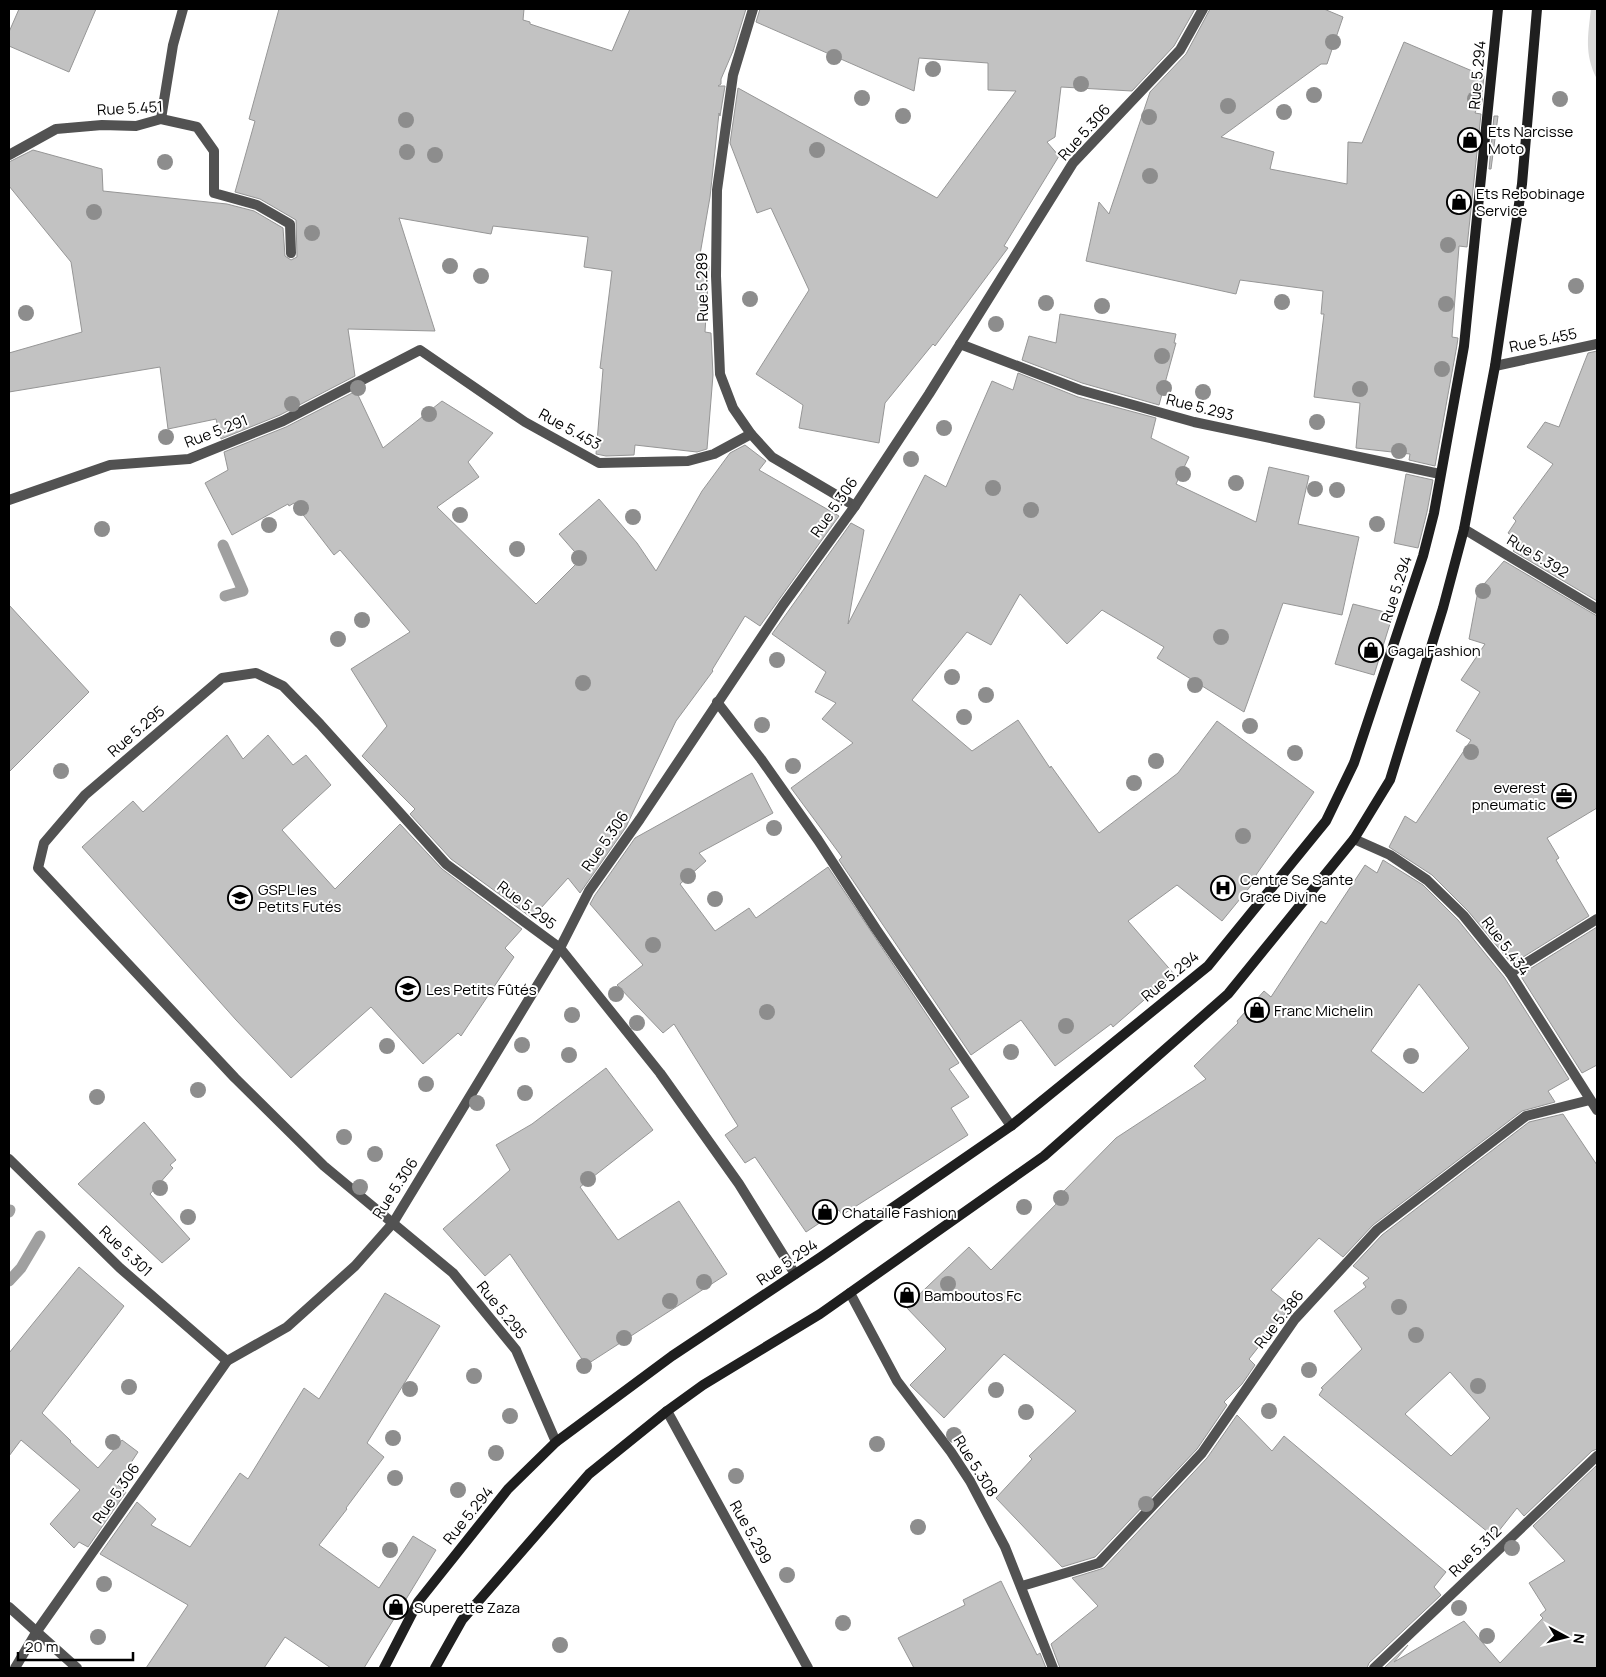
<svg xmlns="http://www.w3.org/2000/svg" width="1606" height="1677" font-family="Manrope,sans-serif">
<rect width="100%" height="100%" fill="#fff"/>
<path fill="#d9d9d9" d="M1591 9H1597V79C1584 54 1588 35 1591 9Z"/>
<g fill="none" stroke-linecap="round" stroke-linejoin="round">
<g stroke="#a0a0a0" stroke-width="11">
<polyline points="223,545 243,591 225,596"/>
<polyline points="9,1212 10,1210"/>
<polyline points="9,1281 21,1268 40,1236"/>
</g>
</g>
<g fill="#c2c2c2" stroke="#969696" fill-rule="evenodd">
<polygon points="19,9 96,9 69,72 9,46 9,32"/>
<polygon points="279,9 524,9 523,20 530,22 530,24 612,51 630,9 746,9 733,51 721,79 721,84 718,86 725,86 720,116 719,113 710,197 698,266 709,266 705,332 711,333 713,375 707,449 697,452 635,445 634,455 606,456 596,454 603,369 600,368 612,271 584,267 588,237 493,226 491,234 399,218 435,331 348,329 355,376 280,415 221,439 216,419 168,429 160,367 9,392 9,353 82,332 71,262 9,186 9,162 33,150 102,169 103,191 227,204 254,211 283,228 285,256 291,260 297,257 296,220 260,199 235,192 255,121 249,119"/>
<polygon points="760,9 1195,9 1174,46 1132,91 1061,87 1055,137 1047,142 1059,156 1004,246 1008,248 935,346 933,344 885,403 879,443 799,428 803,405 756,374 809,290 771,208 757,213 730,143 738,88 937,198 1016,91 988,90 988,63 919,58 914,91 756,22"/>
<polygon points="1210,9 1324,9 1343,17 1327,64 1321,64 1221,137 1274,152 1270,169 1347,184 1348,142 1362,143 1404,42 1484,76 1482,95 1475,113 1481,114 1467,247 1459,246 1452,337 1458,338 1457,345 1435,466 1409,460 1410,454 1356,448 1360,403 1314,397 1324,314 1321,314 1323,291 1240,280 1236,294 1086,261 1099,202 1109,214 1150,92 1186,54"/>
<polygon points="1494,116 1498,116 1491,169 1489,169"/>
<polygon points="1060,314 1176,334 1174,343 1176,343 1159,405 1082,383 1022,360 1029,336 1056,343"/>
<polygon points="1597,351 1597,601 1513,551 1521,542 1508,533 1516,521 1513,518 1553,464 1527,447 1545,422 1559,427 1588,353"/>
<polygon points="1018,373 1078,397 1156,418 1151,438 1189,457 1176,484 1256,522 1269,467 1309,476 1298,524 1359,537 1342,615 1283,603 1244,712 1157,658 1164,647 1102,610 1067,644 1020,594 991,645 967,632 912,700 972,751 1018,720 1050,768 1051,766 1099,833 1178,773 1217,721 1314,792 1256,875 1258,877 1222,921 1177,885 1128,921 1174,974 1113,1027 1111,1024 1055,1066 1021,1020 971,1055 839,860 842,857 791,788 853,743 822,719 836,703 815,692 826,672 772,634 851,523 864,530 848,624 925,475 946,487 992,381 1013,390"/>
<polygon points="358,390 358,395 383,448 442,401 493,433 468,462 479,477 437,507 536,604 581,559 559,534 599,499 637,543 656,571 702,491 730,453 745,445 766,461 759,470 839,516 760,626 745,616 712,670 713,671 676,721 626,827 580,893 568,878 532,918 451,859 410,814 415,809 362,756 387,726 351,669 410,632 340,550 334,555 294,503 289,506 288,504 232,535 205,483 228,470 224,452 286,427"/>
<polygon points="1406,474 1433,480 1427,512 1418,548 1394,543"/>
<polygon points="1504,561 1597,616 1597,808 1547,838 1559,858 1556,860 1589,916 1512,964 1468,911 1432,875 1389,847 1405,816 1416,823 1471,740 1456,731 1480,692 1461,680 1485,644 1469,639 1478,591"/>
<polygon points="1353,604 1393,614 1374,675 1335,664"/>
<polygon points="9,605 89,692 9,772"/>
<polygon points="227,735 243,759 268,735 293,765 306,755 331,785 282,830 335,889 400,824 442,869 522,929 505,948 514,957 461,1036 458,1033 423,1064 371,1007 291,1078 236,1020 82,847 133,801 143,812"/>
<polygon points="752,773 773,813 699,853 706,861 680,884 715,931 749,908 756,918 828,867 959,1063 949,1069 969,1097 951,1108 968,1135 842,1215 839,1210 806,1232 755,1157 745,1163 725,1135 738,1126 674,1024 663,1033 617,985 643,965 590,904 595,895 635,838"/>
<path d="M1383 860 1423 885 1458 920 1504 977 1569 1079 1548 1091 1555 1102 1522 1111 1373 1225 1343 1257 1319 1238 1271 1290 1291 1306 1249 1359 1255 1365 1242 1384 1224 1402 1227 1405 1197 1449 1095 1557 1062 1567 996 1498 1032 1459 1029 1456 1076 1411 1004 1354 944 1418 910 1385 946 1349 906 1307 969 1247 991 1270 1065 1195 1062 1193 1116 1138 1206 1079 1194 1066 1238 1023 1237 1021 1264 991 1271 997 1321 921 1326 924 1365 865 1377 873ZM1419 984 1469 1048 1423 1093 1371 1051Z"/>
<polygon points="1597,927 1597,1065 1582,1073 1520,975"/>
<polygon points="606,1068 653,1130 580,1187 618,1240 679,1201 727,1274 586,1365 510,1254 485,1276 443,1229 510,1170 496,1145 532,1124"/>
<path d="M1563 1114 1597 1165V1449L1592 1451 1524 1516 1517 1508 1494 1537 1319 1395 1323 1389 1321 1388 1362 1349 1334 1311 1366 1287 1363 1283 1369 1278 1353 1266 1382 1235 1529 1122ZM1450 1372 1490 1418 1451 1456 1405 1414Z"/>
<polygon points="144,1122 176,1160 170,1165 173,1168 150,1194 190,1239 162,1263 78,1184"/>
<polygon points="79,1267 124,1306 42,1413 71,1441 70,1442 98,1468 122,1440 138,1452 117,1484 126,1492 88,1547 79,1542 74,1548 50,1524 80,1490 21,1440 9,1456 9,1353"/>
<polygon points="385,1293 440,1326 367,1443 384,1457 346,1508 347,1509 319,1545 379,1588 413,1536 436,1550 364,1668 331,1668 285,1637 264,1668 146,1668 188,1605 100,1554 137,1502 156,1519 151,1525 190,1547 240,1473 248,1479 304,1388 319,1399"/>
<polygon points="1237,1415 1272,1451 1284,1436 1446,1572 1434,1587 1441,1595 1369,1663 1367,1668 1060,1668 1051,1644 1098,1606 1072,1578 1104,1568 1207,1458"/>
<polygon points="1597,1465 1597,1668 1384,1668 1408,1645 1394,1662 1464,1621 1500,1663 1543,1618 1540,1615 1546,1610 1529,1583 1565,1561 1533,1526"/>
<polygon points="1001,1581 1037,1655 1040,1653 1046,1668 914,1668 898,1638 965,1605 963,1600"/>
</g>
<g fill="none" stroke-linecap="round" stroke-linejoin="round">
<g stroke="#525252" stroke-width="10">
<polyline points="753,9 733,75 717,190 716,276 720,374 733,408 751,434 772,457 855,506"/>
<polyline points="161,119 173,45 183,9"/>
<polyline points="9,155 56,129 102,125 136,126 161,119 197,127 214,151 214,193 257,205 290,224 291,253"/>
<polyline points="960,344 1080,390 1194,422 1440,474"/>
<polyline points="1495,366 1597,344"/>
<polyline points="9,500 110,465 189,459 283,421 420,350 525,422 599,463 688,461 714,454 751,434"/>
<polyline points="1464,529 1597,609"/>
<polyline points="717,702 761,759 818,840 876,929 1011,1126"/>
<polyline points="1354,839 1390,855 1427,880 1463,915 1510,973 1597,1110"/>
<polyline points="1510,973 1597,919"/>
<polyline points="9,1159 120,1268 227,1361"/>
<polyline points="850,1293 897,1381 951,1452 970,1481 1005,1547 1053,1668"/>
<polyline points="667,1411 808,1668"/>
<polyline points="556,1442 516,1350 453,1273 324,1166 235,1078 38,868 44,843 85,795 222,678 256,673 283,686 320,724 446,864 560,948 660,1073 739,1184 795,1274"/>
<polyline points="1022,1586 1099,1563 1202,1453 1295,1319 1377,1230 1526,1116 1590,1100"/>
<polyline points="9,1607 77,1668"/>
<polyline points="15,1668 37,1631 227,1361 287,1327 355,1266 393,1223 560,948 589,891 640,819 783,605 855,506 929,394 1073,163 1180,50 1203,9"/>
<polyline points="1374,1668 1597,1456"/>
</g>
<g stroke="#1f1f1f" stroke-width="10">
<polyline points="384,1668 418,1602 508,1489 556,1442 672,1356 821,1257 1011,1126 1208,966 1326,821 1354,763 1423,556 1434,513 1464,346 1498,9"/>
<polyline points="435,1668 462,1620 589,1474 667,1411 703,1385 820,1314 1044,1156 1228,994 1354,839 1390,780 1443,608 1464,529 1495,366 1522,184 1537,9"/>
</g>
</g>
<g fill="#8d8d8d">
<circle cx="1333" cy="42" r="8"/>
<circle cx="834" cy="57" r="8"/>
<circle cx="933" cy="69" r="8"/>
<circle cx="1081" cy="84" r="8"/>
<circle cx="1314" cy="95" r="8"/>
<circle cx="862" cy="98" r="8"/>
<circle cx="1475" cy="99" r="8"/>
<circle cx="1560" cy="99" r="8"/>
<circle cx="1228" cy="106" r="8"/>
<circle cx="1284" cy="112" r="8"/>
<circle cx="903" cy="116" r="8"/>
<circle cx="1149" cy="117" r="8"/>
<circle cx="406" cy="120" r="8"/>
<circle cx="817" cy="150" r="8"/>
<circle cx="407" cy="152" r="8"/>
<circle cx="435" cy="155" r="8"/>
<circle cx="165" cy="162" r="8"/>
<circle cx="1150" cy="176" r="8"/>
<circle cx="94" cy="212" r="8"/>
<circle cx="312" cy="233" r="8"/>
<circle cx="1448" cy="245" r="8"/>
<circle cx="450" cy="266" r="8"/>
<circle cx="481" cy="276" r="8"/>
<circle cx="1576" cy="286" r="8"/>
<circle cx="750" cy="299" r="8"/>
<circle cx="1282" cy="302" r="8"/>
<circle cx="1046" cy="303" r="8"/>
<circle cx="1446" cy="304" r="8"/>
<circle cx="1102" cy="306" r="8"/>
<circle cx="26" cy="313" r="8"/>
<circle cx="996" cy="324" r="8"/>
<circle cx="1162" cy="356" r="8"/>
<circle cx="1442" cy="369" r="8"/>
<circle cx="358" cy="388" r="8"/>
<circle cx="1164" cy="388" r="8"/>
<circle cx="1360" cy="389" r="8"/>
<circle cx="1203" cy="392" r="8"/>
<circle cx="292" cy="404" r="8"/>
<circle cx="429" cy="414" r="8"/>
<circle cx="1317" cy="422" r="8"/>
<circle cx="944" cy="428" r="8"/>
<circle cx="166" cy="437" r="8"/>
<circle cx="1399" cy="451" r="8"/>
<circle cx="911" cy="459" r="8"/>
<circle cx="1183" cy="474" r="8"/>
<circle cx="1236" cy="483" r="8"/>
<circle cx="993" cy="488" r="8"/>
<circle cx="1315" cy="489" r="8"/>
<circle cx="1337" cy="490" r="8"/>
<circle cx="301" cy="508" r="8"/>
<circle cx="1031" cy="510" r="8"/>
<circle cx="460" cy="515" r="8"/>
<circle cx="633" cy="517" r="8"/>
<circle cx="1377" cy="524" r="8"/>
<circle cx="269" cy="525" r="8"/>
<circle cx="102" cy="529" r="8"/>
<circle cx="517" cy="549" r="8"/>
<circle cx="579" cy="558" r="8"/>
<circle cx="1483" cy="591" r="8"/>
<circle cx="362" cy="620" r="8"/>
<circle cx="1221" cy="637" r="8"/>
<circle cx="338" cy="639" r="8"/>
<circle cx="777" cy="660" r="8"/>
<circle cx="952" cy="677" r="8"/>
<circle cx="583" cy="683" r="8"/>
<circle cx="1195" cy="685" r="8"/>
<circle cx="986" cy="695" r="8"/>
<circle cx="964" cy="717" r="8"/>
<circle cx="762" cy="725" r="8"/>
<circle cx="1250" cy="726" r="8"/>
<circle cx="1471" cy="752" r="8"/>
<circle cx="1295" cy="753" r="8"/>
<circle cx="1156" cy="761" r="8"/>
<circle cx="793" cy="766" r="8"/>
<circle cx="61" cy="771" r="8"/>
<circle cx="1134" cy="783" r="8"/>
<circle cx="774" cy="828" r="8"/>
<circle cx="1243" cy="836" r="8"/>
<circle cx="688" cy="876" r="8"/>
<circle cx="715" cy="899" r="8"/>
<circle cx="653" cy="945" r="8"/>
<circle cx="616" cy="994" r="8"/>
<circle cx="767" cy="1012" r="8"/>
<circle cx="572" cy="1015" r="8"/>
<circle cx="637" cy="1023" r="8"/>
<circle cx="1066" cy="1026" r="8"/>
<circle cx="522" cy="1045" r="8"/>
<circle cx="387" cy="1046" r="8"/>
<circle cx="1011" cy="1052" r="8"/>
<circle cx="569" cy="1055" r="8"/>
<circle cx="1411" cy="1056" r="8"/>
<circle cx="426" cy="1084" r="8"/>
<circle cx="198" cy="1090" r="8"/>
<circle cx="525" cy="1093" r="8"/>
<circle cx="97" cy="1097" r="8"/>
<circle cx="477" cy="1103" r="8"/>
<circle cx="344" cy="1137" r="8"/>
<circle cx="375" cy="1154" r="8"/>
<circle cx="588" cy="1179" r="8"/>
<circle cx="360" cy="1187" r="8"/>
<circle cx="160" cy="1188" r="8"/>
<circle cx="1061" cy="1198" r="8"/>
<circle cx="1024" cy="1207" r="8"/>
<circle cx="188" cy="1217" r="8"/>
<circle cx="704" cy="1282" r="8"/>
<circle cx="948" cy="1284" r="8"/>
<circle cx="670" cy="1301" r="8"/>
<circle cx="1399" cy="1307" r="8"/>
<circle cx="1416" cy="1335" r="8"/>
<circle cx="624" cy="1338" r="8"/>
<circle cx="584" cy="1366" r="8"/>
<circle cx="1309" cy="1370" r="8"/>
<circle cx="474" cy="1376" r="8"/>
<circle cx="1478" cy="1386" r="8"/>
<circle cx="129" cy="1387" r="8"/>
<circle cx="410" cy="1389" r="8"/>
<circle cx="996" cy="1390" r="8"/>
<circle cx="1269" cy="1411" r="8"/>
<circle cx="1026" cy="1412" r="8"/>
<circle cx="510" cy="1416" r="8"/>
<circle cx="954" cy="1435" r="8"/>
<circle cx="393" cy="1438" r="8"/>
<circle cx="113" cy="1442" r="8"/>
<circle cx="877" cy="1444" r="8"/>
<circle cx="496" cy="1453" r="8"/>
<circle cx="736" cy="1476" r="8"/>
<circle cx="395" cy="1478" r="8"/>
<circle cx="458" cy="1490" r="8"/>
<circle cx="1146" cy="1504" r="8"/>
<circle cx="918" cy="1527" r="8"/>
<circle cx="1512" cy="1548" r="8"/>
<circle cx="390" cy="1550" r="8"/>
<circle cx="787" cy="1575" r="8"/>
<circle cx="104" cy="1584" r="8"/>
<circle cx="1459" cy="1608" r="8"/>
<circle cx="843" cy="1623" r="8"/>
<circle cx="1487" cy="1636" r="8"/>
<circle cx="98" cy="1637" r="8"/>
<circle cx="560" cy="1645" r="8"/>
</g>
<defs>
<symbol id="shop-ring" viewBox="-11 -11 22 22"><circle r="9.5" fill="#fff" stroke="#000" stroke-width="1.5"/><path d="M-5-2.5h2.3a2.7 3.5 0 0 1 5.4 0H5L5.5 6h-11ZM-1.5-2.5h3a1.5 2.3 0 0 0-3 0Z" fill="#000"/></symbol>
<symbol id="office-ring" viewBox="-11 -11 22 22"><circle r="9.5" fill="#fff" stroke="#000" stroke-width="1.5"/><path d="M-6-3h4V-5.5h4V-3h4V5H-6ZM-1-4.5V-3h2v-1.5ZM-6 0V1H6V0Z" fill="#000"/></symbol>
<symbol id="hospital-ring" viewBox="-11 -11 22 22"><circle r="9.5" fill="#fff" stroke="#000" stroke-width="1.5"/><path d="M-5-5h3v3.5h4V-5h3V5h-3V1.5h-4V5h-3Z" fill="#000"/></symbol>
<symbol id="school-ring" viewBox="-11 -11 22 22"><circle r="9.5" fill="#fff" stroke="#000" stroke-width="1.5"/><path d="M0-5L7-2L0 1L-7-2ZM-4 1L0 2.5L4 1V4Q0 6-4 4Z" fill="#000"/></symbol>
</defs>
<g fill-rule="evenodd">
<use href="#shop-ring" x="1456" y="126" width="28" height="28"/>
<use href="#shop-ring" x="1445" y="188" width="28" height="28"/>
<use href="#shop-ring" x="1357" y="636" width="28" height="28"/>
<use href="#office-ring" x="1550" y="782" width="28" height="28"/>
<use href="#hospital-ring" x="1209" y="874" width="28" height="28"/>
<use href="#school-ring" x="226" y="884" width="28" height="28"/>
<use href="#school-ring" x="394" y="975" width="28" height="28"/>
<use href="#shop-ring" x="1243" y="996" width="28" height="28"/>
<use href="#shop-ring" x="811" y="1198" width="28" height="28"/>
<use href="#shop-ring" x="893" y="1281" width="28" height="28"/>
<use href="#shop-ring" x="382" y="1593" width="28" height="28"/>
</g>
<g text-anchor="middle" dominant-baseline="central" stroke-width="4" stroke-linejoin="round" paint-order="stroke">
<g font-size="15" fill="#000" stroke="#fff">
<text transform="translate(1477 75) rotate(-85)">Rue 5.294</text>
<text transform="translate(130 108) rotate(-3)">Rue 5.451</text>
<text transform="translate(1084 132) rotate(-48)">Rue 5.306</text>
<text transform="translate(702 287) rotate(-91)">Rue 5.289</text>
<text transform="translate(1543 340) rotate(-12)">Rue 5.455</text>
<text transform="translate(1200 407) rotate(14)">Rue 5.293</text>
<text transform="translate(570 429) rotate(29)">Rue 5.453</text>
<text transform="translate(216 431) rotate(-21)">Rue 5.291</text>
<text transform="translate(834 507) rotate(-55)">Rue 5.306</text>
<text transform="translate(1538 556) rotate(31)">Rue 5.392</text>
<text transform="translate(1396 589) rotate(-72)">Rue 5.294</text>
<text transform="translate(136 731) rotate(-41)">Rue 5.295</text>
<text transform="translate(605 841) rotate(-55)">Rue 5.306</text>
<text transform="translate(527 905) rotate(37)">Rue 5.295</text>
<text transform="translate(1506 946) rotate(53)">Rue 5.434</text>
<text transform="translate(1170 976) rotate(-40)">Rue 5.294</text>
<text transform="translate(395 1188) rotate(-57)">Rue 5.306</text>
<text transform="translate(126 1251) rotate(43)">Rue 5.301</text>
<text transform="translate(787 1262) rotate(-34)">Rue 5.294</text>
<text transform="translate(502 1310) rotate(51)">Rue 5.295</text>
<text transform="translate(1279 1319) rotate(-52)">Rue 5.386</text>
<text transform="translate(976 1466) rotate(58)">Rue 5.308</text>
<text transform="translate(116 1493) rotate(-55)">Rue 5.306</text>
<text transform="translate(468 1515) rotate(-51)">Rue 5.294</text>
<text transform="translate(751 1532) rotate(61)">Rue 5.299</text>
<text transform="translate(1475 1551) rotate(-44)">Rue 5.312</text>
</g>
<g font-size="15" fill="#000" stroke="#fff" text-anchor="start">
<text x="1488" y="131">Ets Narcisse<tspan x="1488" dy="17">Moto</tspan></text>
<text x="1476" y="193">Ets Rebobinage<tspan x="1476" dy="17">Service</tspan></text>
<text x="1388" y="650">Gaga Fashion</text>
<text x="1546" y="787" text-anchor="end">everest<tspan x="1546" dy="17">pneumatic</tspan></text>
<text x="1240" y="879">Centre Se Sante<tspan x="1240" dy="17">Grace Divine</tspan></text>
<text x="258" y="889">GSPL les<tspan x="258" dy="17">Petits Futés</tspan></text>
<text x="426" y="989">Les Petits Fûtés</text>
<text x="1274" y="1010">Franc Michelin</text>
<text x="842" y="1212">Chatalle Fashion</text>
<text x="924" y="1295">Bamboutos Fc</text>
<text x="414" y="1607">Superette Zaza</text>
</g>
</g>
<rect width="1606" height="1677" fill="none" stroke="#000000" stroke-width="20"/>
<g transform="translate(1566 1637) rotate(97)" stroke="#ffffff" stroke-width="4" paint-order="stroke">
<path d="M0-4L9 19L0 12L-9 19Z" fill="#000000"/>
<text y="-8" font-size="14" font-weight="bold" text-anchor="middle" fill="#000000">N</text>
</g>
<path d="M18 1652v8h115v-8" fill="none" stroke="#000000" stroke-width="2.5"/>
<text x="25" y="1652" font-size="15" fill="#000000" stroke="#ffffff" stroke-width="4" paint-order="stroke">20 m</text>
</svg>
